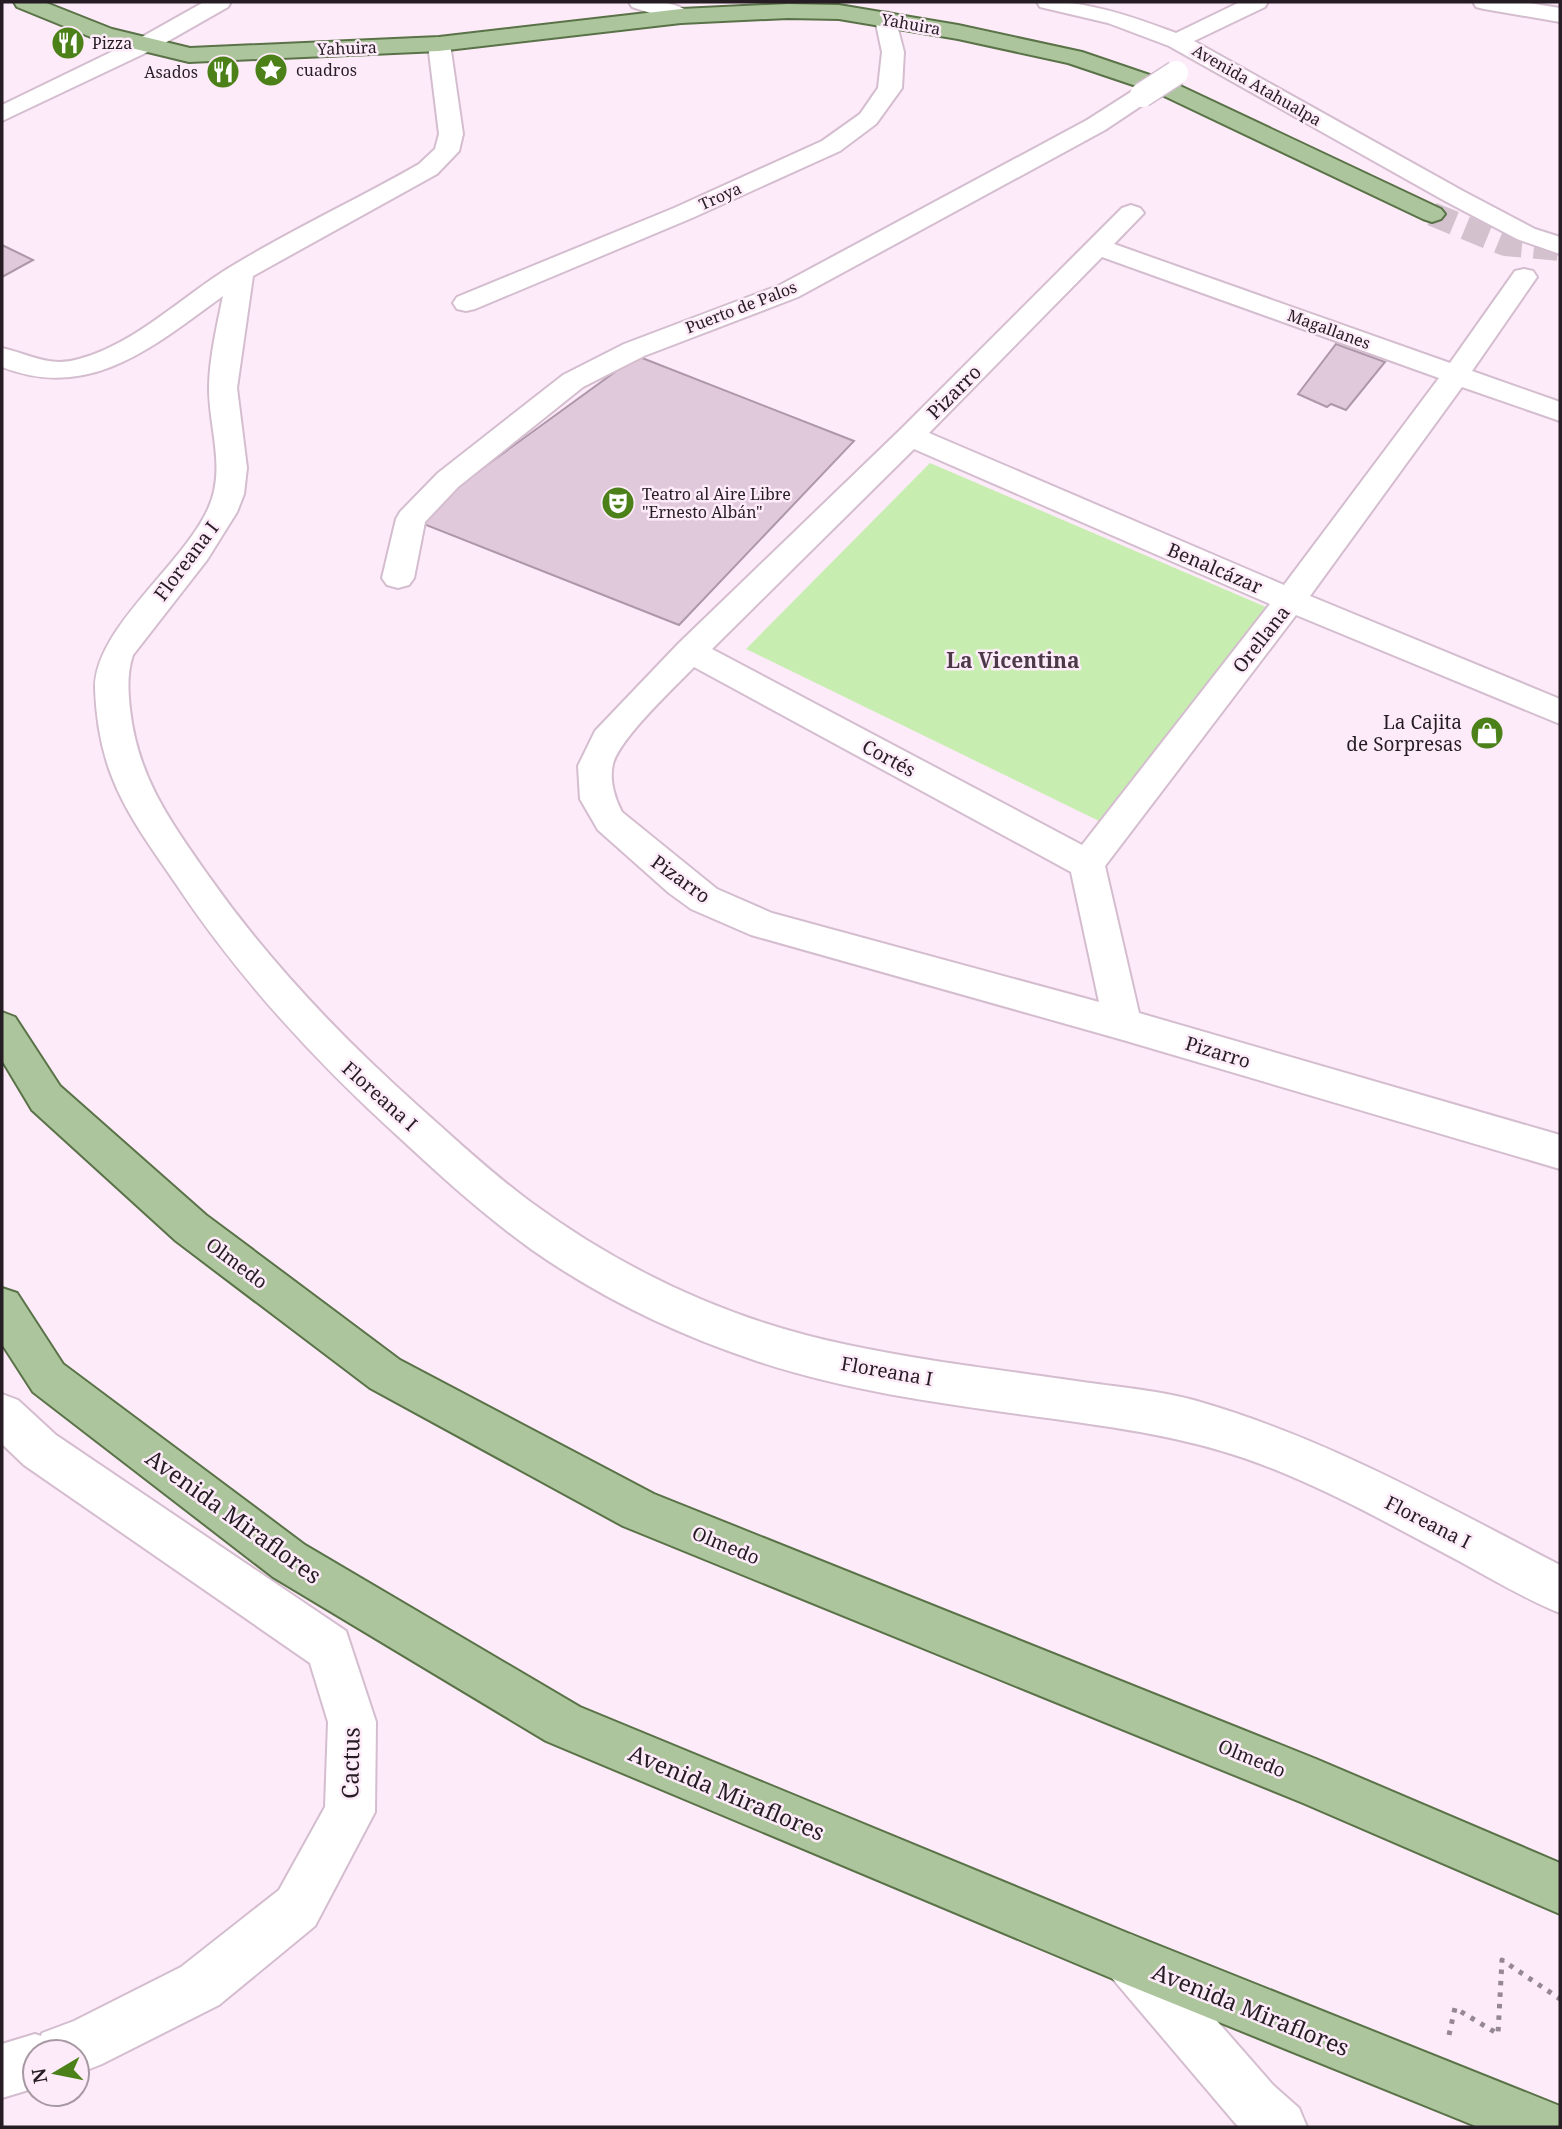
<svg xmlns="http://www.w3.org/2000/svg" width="1562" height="2129" font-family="'Noto Serif',serif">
<rect width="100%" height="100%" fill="#feebf9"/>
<polygon fill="#c7eeb0" points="930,463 1266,607 1103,823 746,649"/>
<g fill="#e0c9db" stroke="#ad97a8" stroke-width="2">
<polygon points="2,245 33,260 2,277"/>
<polygon points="1336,344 1385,362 1346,410 1331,404 1327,407 1298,394"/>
<polygon points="637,356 854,441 679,625 421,523 462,483"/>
</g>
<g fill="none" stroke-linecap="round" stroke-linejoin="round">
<polyline stroke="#d3c2ce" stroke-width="24" stroke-dasharray="24 12" stroke-linecap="butt" points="1432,214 1505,244 1560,249"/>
<defs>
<g id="minor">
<polygon points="204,2 231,2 228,7 156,48 2,121 2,105 140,38"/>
<path d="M629 2C647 1 680 0 692 16L689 21 681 23 632 7Z"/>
<path d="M1037 2C1086 0 1130 16 1176 33L1240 2H1268L1265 7 1194 41 1463 191 1535 229 1560 237V254L1517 239 1445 201 1169 46 1108 23 1040 7Z"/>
<polygon points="1473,2 1522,2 1560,8 1560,22 1484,9 1476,7"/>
<polygon points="886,12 894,14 904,52 902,88 876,124 840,151 692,218 475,309 466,311 457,309 453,303 457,297 674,208 822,141 860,114 878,88 882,52 875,19 878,14"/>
<path d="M439 37 447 39 450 44 463 134 459 151 437 174 253 276 237 388 247 468 244 494 237 512 207 560 133 655C127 673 128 690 130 709 138 779 171 822 210 878 270 963 341 1037 418 1106 454 1138 489 1171 528 1200 624 1271 731 1321 848 1345 928 1362 1009 1371 1090 1383 1126 1388 1162 1391 1197 1401 1326 1438 1442 1504 1560 1565V1613C1525 1599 1492 1579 1459 1561 1389 1524 1319 1484 1244 1458 1182 1437 1120 1428 1055 1419 954 1405 852 1393 754 1360 676 1334 599 1297 531 1249 485 1216 443 1178 401 1139 316 1062 240 980 176 884 153 850 127 816 112 777 101 749 96 718 95 688 95 628 182 566 208 509 227 468 208 427 209 385 210 355 217 325 223 296 155 345 91 402 2 367V348C29 354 50 368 79 359 137 343 182 296 232 266 293 229 358 199 419 164L435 149 439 134 428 44 431 39Z"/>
<polygon points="1142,88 1150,90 1154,95 1150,100 1105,130 798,297 644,356 583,387 458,487 425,522 414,578 409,585 398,588 387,585 382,578 396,519 400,512 438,473 563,375 624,344 780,285 1087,120 1134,90"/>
<path d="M1131 205 1140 208 1144 213 1114 244 1450 363 1515 271 1524 269 1533 271 1537 277 1472 371 1560 402V421L1462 387 1310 596 1560 699V724L1296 615 1105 866 1139 1013 1560 1135V1169L1123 1040 751 935 691 909 669 893 598 830 580 799 578 766 595 731 679 643 900 430 1122 208ZM1102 257 1439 378 1284 585 929 433ZM914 449 1270 604 1082 845 712 649ZM694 667 1071 872 1099 1002 772 913 717 889 622 812C615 799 609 780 613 764 620 738 673 689 694 667Z"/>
<polygon points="2,1394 18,1400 56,1435 346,1631 376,1722 375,1812 315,1926 219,2005 102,2064 77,2074 77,2052 35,2052 35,2088 2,2098 2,2044 35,2034 41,2036 42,2033 74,2021 181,1967 279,1890 325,1807 328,1722 310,1663 24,1465 2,1444"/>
<polygon points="1130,1934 1148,1942 1273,2085 1299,2108 1307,2127 1239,2127 1235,2123 1112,1978 1104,1960 1112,1942"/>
</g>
<g id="major">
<polygon points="14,2 44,2 112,29 190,48 439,37 681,9 788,4 839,5 958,25 1082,52 1176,84 1441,209 1445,214 1441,219 1432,222 1423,219 1160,94 1068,63 958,39 839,19 788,18 681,23 439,51 189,62 98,40 17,7"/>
<polygon points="2,1012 15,1017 60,1086 206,1215 400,1360 654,1494 1316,1759 1560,1863 1560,1914 1303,1803 623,1526 370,1388 176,1241 32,1110 2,1060"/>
<polygon points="2,1288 17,1293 63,1364 305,1545 580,1707 1130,1934 1560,2106 1560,2127 1478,2127 1130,1986 546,1741 273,1577 33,1392 2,1344"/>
</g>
</defs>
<use href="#minor" stroke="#d4bdcf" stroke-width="4"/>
<use href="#major" stroke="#5a7247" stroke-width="4"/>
<polyline stroke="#968892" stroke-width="5" stroke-dasharray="4.5 7" stroke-linecap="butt" points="1449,2035 1455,2008 1498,2034 1502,1960 1560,1999"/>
<use href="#minor" fill="#fff" fill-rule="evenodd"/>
<use href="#major" fill="#adc59d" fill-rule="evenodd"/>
<defs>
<polyline id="minor-bridge" points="1142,95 1176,73"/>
</defs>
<use href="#minor-bridge" stroke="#d4bdcf" stroke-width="27" stroke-linecap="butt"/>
<use href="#minor-bridge" stroke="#fff" stroke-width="24"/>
</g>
<defs>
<symbol id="restaurant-disc" viewBox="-11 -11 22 22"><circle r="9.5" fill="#4b8118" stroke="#feebf9"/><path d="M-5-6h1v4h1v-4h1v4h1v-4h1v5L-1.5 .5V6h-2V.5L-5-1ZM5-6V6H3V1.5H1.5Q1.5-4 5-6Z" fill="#fff"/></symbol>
<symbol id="sight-disc" viewBox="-11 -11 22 22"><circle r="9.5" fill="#4b8118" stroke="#feebf9"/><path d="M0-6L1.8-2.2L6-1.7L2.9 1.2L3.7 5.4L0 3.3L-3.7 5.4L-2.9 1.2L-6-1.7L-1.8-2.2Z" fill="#fff"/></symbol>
<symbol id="theatre-disc" viewBox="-11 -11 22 22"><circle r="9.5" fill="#4b8118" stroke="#feebf9"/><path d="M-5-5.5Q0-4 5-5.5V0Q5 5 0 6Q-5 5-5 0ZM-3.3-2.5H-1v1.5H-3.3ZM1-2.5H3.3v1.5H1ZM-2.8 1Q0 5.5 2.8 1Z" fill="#fff"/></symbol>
<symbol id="shop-disc" viewBox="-11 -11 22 22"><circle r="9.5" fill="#4b8118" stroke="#feebf9"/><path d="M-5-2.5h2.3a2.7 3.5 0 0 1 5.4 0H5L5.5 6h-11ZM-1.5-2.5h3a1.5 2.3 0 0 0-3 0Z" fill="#fff"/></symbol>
</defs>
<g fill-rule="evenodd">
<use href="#restaurant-disc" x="49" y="24" width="38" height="38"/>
<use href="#sight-disc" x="252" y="51" width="38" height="38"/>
<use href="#restaurant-disc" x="204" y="53" width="38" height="38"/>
<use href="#theatre-disc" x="599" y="484" width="38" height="38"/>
<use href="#shop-disc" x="1468" y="714" width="38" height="38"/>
</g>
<g text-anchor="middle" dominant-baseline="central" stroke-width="5" stroke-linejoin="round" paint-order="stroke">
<g font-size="16" fill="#251d23" stroke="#feebf9">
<text transform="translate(911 24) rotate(10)">Yahuira</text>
<text transform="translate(347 48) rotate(-2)">Yahuira</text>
<text transform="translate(1257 85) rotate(30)">Avenida Atahualpa</text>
<text transform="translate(720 196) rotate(-24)">Troya</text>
<text transform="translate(741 307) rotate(-21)">Puerto de Palos</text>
<text transform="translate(1329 329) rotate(20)">Magallanes</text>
</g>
<g font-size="16" fill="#251d23" stroke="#feebf9" text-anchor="start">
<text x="92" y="43">Pizza</text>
<text x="296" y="70">cuadros</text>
<text x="198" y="72" text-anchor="end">Asados</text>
<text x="642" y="494">Teatro al Aire Libre<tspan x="642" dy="18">"Ernesto Albán"</tspan></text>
</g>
<g font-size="19" fill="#251d23" stroke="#feebf9">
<text transform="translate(954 392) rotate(-45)">Pizarro</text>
<text transform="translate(186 561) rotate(-53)">Floreana I</text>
<text transform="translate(1215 568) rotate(23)">Benalcázar</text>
<text transform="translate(1261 639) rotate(-52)">Orellana</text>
<text transform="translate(889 758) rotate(28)">Cortés</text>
<text transform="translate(681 879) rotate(36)">Pizarro</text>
<text transform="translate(1218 1052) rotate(17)">Pizarro</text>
<text transform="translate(380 1096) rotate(42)">Floreana I</text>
<text transform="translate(237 1263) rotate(37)">Olmedo</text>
<text transform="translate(887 1371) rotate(10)">Floreana I</text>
<text transform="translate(1428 1522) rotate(27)">Floreana I</text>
<text transform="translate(726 1545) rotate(22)">Olmedo</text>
<text transform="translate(1252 1758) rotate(22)">Olmedo</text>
</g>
<g font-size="19" fill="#251d23" stroke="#feebf9" text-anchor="end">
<text x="1462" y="722">La Cajita<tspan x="1462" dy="22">de Sorpresas</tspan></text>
</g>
<g font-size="21" font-weight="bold" fill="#4b3947" stroke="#feebf9">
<text x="1013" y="660">La Vicentina</text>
</g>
<g font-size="23" fill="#251d23" stroke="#feebf9">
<text transform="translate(234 1516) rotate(36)">Avenida Miraflores</text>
<text transform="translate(350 1763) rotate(-89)">Cactus</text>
<text transform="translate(727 1792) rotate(23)">Avenida Miraflores</text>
<text transform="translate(1251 2009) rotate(22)">Avenida Miraflores</text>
</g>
</g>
<rect width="1562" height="2129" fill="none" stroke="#251d23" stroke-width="7"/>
<g transform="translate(56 2073) rotate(260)"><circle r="33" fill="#feebf9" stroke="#a799a3" stroke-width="2"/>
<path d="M0-5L12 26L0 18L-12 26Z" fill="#4b8118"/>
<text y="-10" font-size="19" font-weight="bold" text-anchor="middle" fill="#251d23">N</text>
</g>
</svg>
